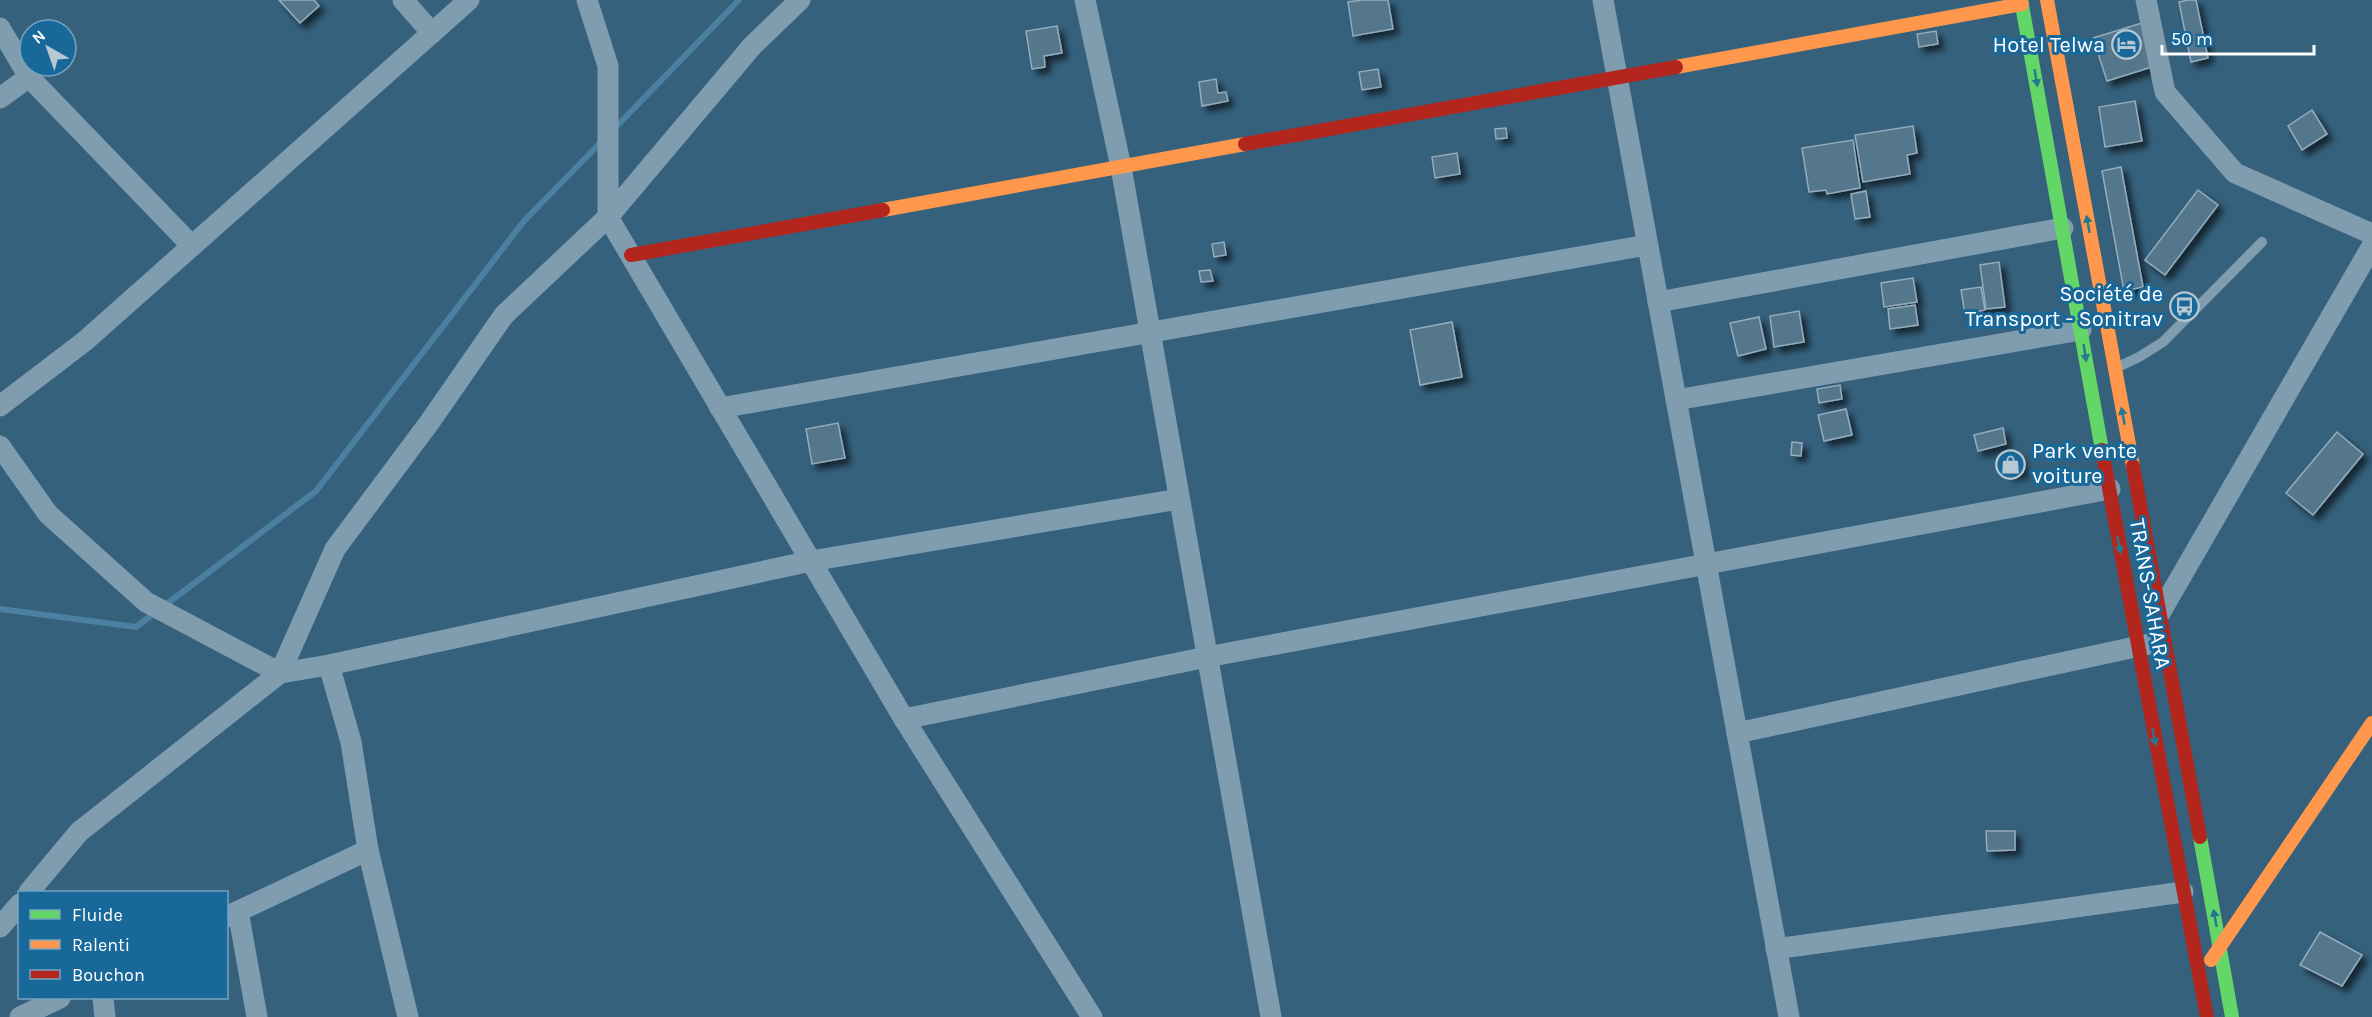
<svg xmlns="http://www.w3.org/2000/svg" width="2372" height="1017" font-family="Karla,sans-serif">
<defs>
<filter id="shadow"><feDropShadow dx="5.5" dy="5.5" stdDeviation="3" flood-color="#0009"/></filter>
</defs>
<rect width="100%" height="100%" fill="#35617d"/>
<g fill="none" stroke-linecap="round" stroke-linejoin="round">
<g stroke="#4b80a1" stroke-width="6">
<polyline points="614,129 739,0"/>
<polyline points="164,606 316,491 524,221 603,140"/>
<polyline points="0,609 136,627 156,612"/>
</g>
</g>
<g fill="#54778c" stroke="#94acbc" stroke-width="1.5" filter="url(#shadow)">
<polygon points="279,0 314,0 319,6 300,23"/>
<polygon points="1362,0 1388,0 1393,29 1353,36 1348,2"/>
<polygon points="2188,0 2196,0 2208,58 2191,62 2179,2"/>
<polygon points="2142,23 2155,66 2107,81 2093,38"/>
<polygon points="1057,26 1062,53 1044,56 1045,67 1032,69 1026,31"/>
<polygon points="1936,31 1938,44 1919,47 1917,34"/>
<polygon points="1378,69 1381,87 1362,90 1359,72"/>
<polygon points="1216,79 1218,93 1226,92 1228,101 1202,106 1199,82"/>
<polygon points="2135,101 2142,141 2105,147 2099,107"/>
<polygon points="2312,110 2327,134 2302,150 2288,126"/>
<polygon points="1913,126 1917,153 1907,155 1910,174 1863,182 1855,135"/>
<polygon points="1506,128 1507,138 1496,139 1495,129"/>
<polygon points="1853,140 1860,188 1827,194 1826,190 1809,192 1802,148"/>
<polygon points="1457,153 1460,174 1435,178 1432,157"/>
<polygon points="2121,167 2143,287 2124,291 2102,171"/>
<polygon points="2198,190 2218,205 2165,275 2145,260"/>
<polygon points="1866,191 1870,217 1855,219 1851,194"/>
<polygon points="1224,242 1226,255 1214,257 1212,244"/>
<polygon points="1999,262 2005,307 1986,309 1980,265"/>
<polygon points="1210,270 1213,281 1201,282 1199,271"/>
<polygon points="1913,278 1917,302 1884,307 1881,283"/>
<polygon points="1981,287 1985,310 1965,314 1961,290"/>
<polygon points="1915,305 1918,325 1890,329 1888,309"/>
<polygon points="1799,311 1804,342 1774,347 1770,316"/>
<polygon points="1759,317 1766,349 1738,356 1730,323"/>
<polygon points="1452,322 1462,377 1420,385 1410,330"/>
<polygon points="1840,385 1842,399 1819,403 1817,389"/>
<polygon points="1846,409 1852,435 1824,441 1818,415"/>
<polygon points="838,423 845,458 812,464 806,429"/>
<polygon points="2003,428 2006,444 1978,451 1974,435"/>
<polygon points="2337,432 2363,454 2313,515 2286,493"/>
<polygon points="1792,442 1802,443 1801,456 1791,455"/>
<polygon points="2019,453 2023,472 2008,475 2004,457"/>
<polygon points="1986,831 2015,831 2015,850 1987,851"/>
<polygon points="2320,932 2362,955 2342,986 2300,965"/>
</g>
<g fill="none" stroke-linecap="round" stroke-linejoin="round">
<polyline stroke="#809caf" stroke-width="10" points="2118,367 2139,357 2163,342 2262,242"/>
<g stroke="#809caf" stroke-width="21">
<polyline points="403,0 432,33"/>
<polyline points="587,0 608,66 608,217 904,719 1092,1017"/>
<polyline points="1085,0 1121,167 1271,1017"/>
<polyline points="1603,0 1789,1017"/>
<polyline points="2146,0 2165,92 2235,173 2372,234"/>
<polyline points="0,28 29,77 0,98"/>
<polyline points="29,77 192,246"/>
<polyline points="1658,302 2063,228"/>
<polyline points="1676,400 2081,330"/>
<polyline points="0,406 85,341 469,0"/>
<polyline points="720,408 1647,245"/>
<polyline points="0,446 48,514 146,602 280,673 329,665 811,561 1179,499"/>
<polyline points="2160,613 2372,246"/>
<polyline points="329,665 351,742 368,850 408,1017"/>
<polyline points="904,719 1207,657 2110,489"/>
<polyline points="1737,733 2149,644"/>
<polyline points="29,892 79,832 280,673 335,549 429,423 504,315 608,217 753,45 800,0"/>
<polyline points="238,911 257,1017"/>
<polyline points="226,917 368,850"/>
<polyline points="0,927 20,904"/>
<polyline points="1776,949 2183,892"/>
<polyline points="103,998 105,1017"/>
<polyline points="20,1017 60,998"/>
</g>
<g stroke="#63d668" stroke-width="14">
<polyline points="2021,0 2102,450"/>
<polyline points="2200,837 2232,1017"/>
</g>
<g stroke="#ff974d" stroke-width="14">
<polyline points="2047,0 2133,466"/>
<polyline points="1676,67 2022,4"/>
<polyline points="883,210 1245,144"/>
<polyline points="2211,960 2372,723"/>
</g>
<g stroke="#b3261e" stroke-width="14">
<polyline points="1245,144 1676,67"/>
<polyline points="631,255 883,210"/>
<polyline points="2102,450 2207,1017"/>
<polyline points="2133,466 2200,837"/>
</g>
</g>
<defs><path id="oneway-solid" d="M-6-.8H1V-3.2L6.5 0L1 3.2V.8H-6Z" transform="scale(1.5)"/></defs>
<g fill="#237892">
<use href="#oneway-solid" transform="translate(2036 78) rotate(80)"/>
<use href="#oneway-solid" transform="translate(2088 224) rotate(-100)"/>
<use href="#oneway-solid" transform="translate(2085 353) rotate(81)"/>
<use href="#oneway-solid" transform="translate(2123 416) rotate(-101)"/>
<use href="#oneway-solid" transform="translate(2119 545) rotate(80)"/>
<use href="#oneway-solid" transform="translate(2154 737) rotate(79)"/>
<use href="#oneway-solid" transform="translate(2215 918) rotate(-100)"/>
</g>
<defs>
<symbol id="hotel-ring" viewBox="-11 -11 22 22"><circle r="9.5" fill="#18689a" stroke="#b8c8d2" stroke-width="1.5"/><path d="M-6-4.5h1.5V1H6V5H4.5V3h-9V5H-6ZM-4 0a1.8 1.8 0 1 1 3.6 0ZM.5 0V-2.5h3Q6-2.5 6 0Z" fill="#b8c8d2"/></symbol>
<symbol id="bus-ring" viewBox="-11 -11 22 22"><circle r="9.5" fill="#18689a" stroke="#b8c8d2" stroke-width="1.5"/><path d="M-5-6H5V4H4V6H2V4H-2V6H-4V4H-5ZM-3.5-4V0h7V-4ZM-3.5 1.2v1.5H-2V1.2ZM2 1.2v1.5H3.5V1.2Z" fill="#b8c8d2"/></symbol>
<symbol id="shop-ring" viewBox="-11 -11 22 22"><circle r="9.5" fill="#18689a" stroke="#b8c8d2" stroke-width="1.5"/><path d="M-5-2.5h2.3a2.7 3.5 0 0 1 5.4 0H5L5.5 6h-11ZM-1.5-2.5h3a1.5 2.3 0 0 0-3 0Z" fill="#b8c8d2"/></symbol>
</defs>
<g fill-rule="evenodd">
<use href="#hotel-ring" x="2110" y="28" width="33" height="33"/>
<use href="#bus-ring" x="2168" y="290" width="33" height="33"/>
<use href="#shop-ring" x="1994" y="448" width="33" height="33"/>
</g>
<g text-anchor="middle" dominant-baseline="central" stroke-width="6" stroke-linejoin="round" paint-order="stroke">
<g font-size="22" fill="#fff" stroke="#18689a" text-anchor="end">
<text x="2105" y="45">Hotel Telwa</text>
<text x="2163" y="294">Société de<tspan x="2163" dy="25">Transport - Sonitrav</tspan></text>
<text x="2032" y="451" text-anchor="start">Park vente<tspan x="2032" dy="25">voiture</tspan></text>
</g>
<g font-size="22" fill="#fff" stroke="#18689a">
<text transform="translate(2150 594) rotate(80)">TRANS-SAHARA</text>
</g>
</g>
<rect x="18" y="891" width="210" height="108" fill="#18689a" stroke="#74a4c2" stroke-width="1.5"/>
<rect x="30" y="910" width="30" height="9" fill="#63d668" stroke="#74a4c2" stroke-width="1.5"/>
<text x="72" y="921" font-size="18" fill="#ffffff">Fluide</text>
<rect x="30" y="940" width="30" height="9" fill="#ff974d" stroke="#74a4c2" stroke-width="1.5"/>
<text x="72" y="951" font-size="18" fill="#ffffff">Ralenti</text>
<rect x="30" y="970" width="30" height="9" fill="#b3261e" stroke="#74a4c2" stroke-width="1.5"/>
<text x="72" y="981" font-size="18" fill="#ffffff">Bouchon</text>
<g transform="translate(48 48) rotate(320)"><circle r="28" fill="#18689a" stroke="#74a4c2" stroke-width="1.5"/>
<path d="M0-4.5L10 22L0 15L-10 22Z" fill="#b8c8d2"/>
<text y="-9" font-size="16" font-weight="bold" text-anchor="middle" fill="#ffffff">N</text>
</g>
<path d="M2162 45v9h152v-9" fill="none" stroke="#ffffff" stroke-width="3"/>
<text x="2171" y="45" font-size="18" fill="#ffffff" stroke="#18689a" stroke-width="4.5" paint-order="stroke">50 m</text>
</svg>
